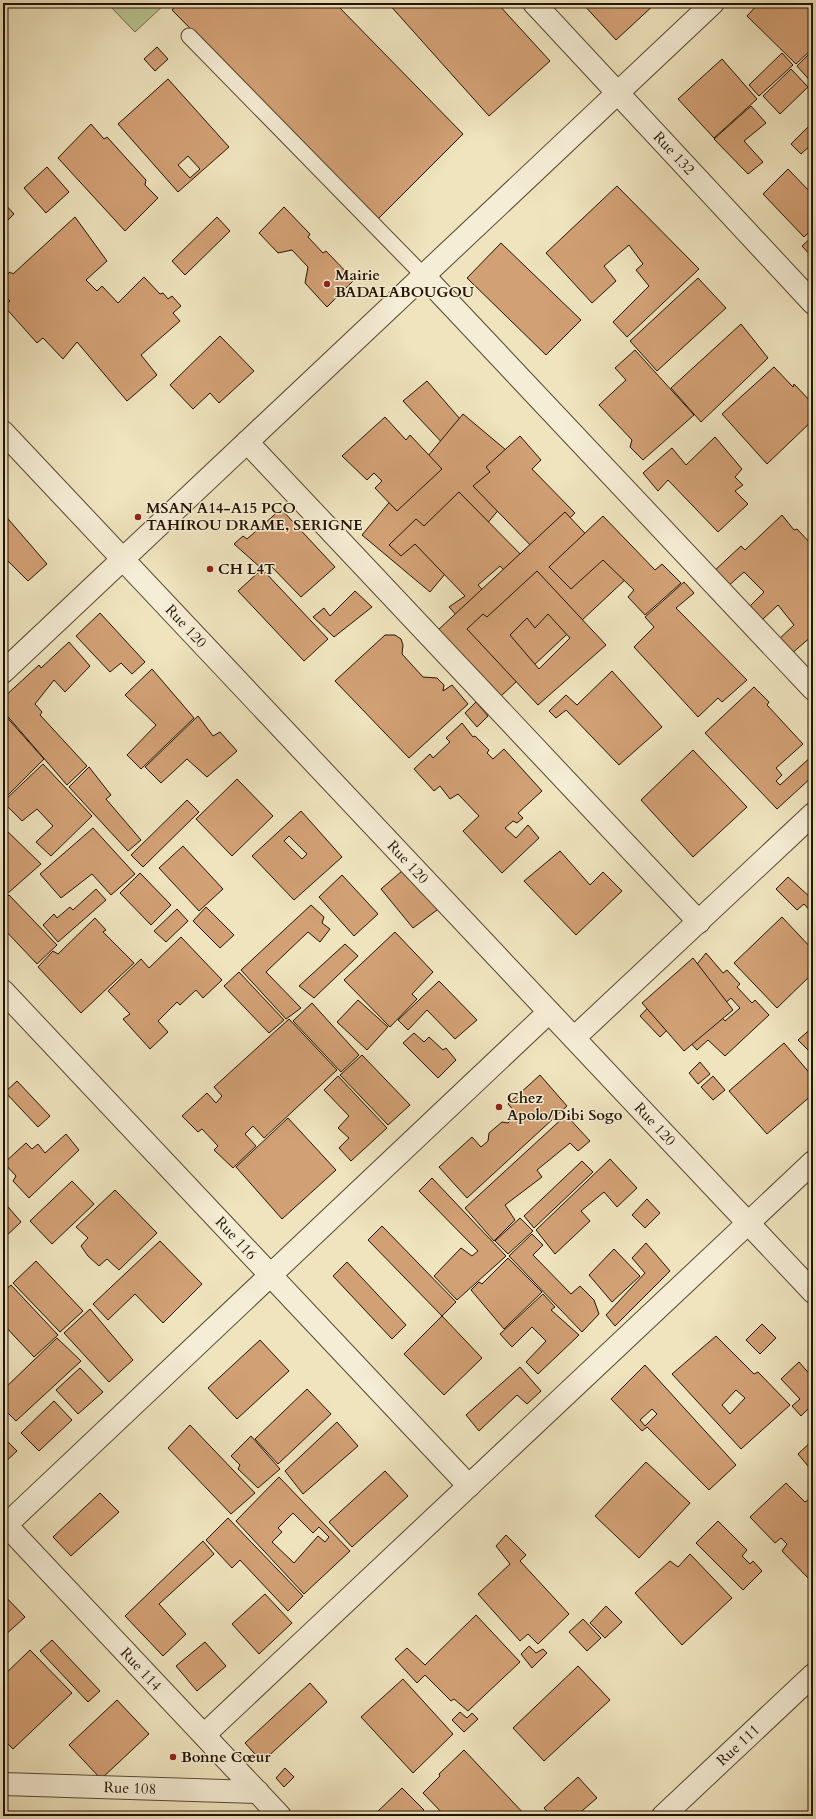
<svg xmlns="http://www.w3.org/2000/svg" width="816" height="1819" font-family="Cardo,serif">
<rect width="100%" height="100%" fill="#efe4be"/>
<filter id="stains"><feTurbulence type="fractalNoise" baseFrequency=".005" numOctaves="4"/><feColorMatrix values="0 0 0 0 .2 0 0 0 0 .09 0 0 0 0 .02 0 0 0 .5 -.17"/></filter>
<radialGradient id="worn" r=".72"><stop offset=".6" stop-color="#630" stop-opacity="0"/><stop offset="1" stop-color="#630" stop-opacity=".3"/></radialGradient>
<polygon fill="#b9c492" stroke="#6e6c4a" points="107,3 166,3 135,32"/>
<g fill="#d2a075" stroke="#231301" fill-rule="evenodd">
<polygon points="179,3 335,3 463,134 378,219 172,10"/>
<polygon points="388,3 497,3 550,61 489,116"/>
<polygon points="582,3 656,3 616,40"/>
<polygon points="759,3 813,3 813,48 796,64 747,16"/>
<polygon points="157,47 168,59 155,71 144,59"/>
<polygon points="813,50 813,84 797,66"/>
<polygon points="782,53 793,65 759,96 749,85"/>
<polygon points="722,59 757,99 714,138 678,99"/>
<polygon points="791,69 808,87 780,114 763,96"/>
<path d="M168 79 229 147 178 192 118 124ZM188 156 200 169 190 178 178 165Z"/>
<polygon points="751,106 766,123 744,141 763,162 748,174 714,139"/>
<polygon points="813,122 813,143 801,154 791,144"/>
<polygon points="91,124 104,139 107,137 146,180 145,185 158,198 125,231 58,158"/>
<polygon points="47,167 69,192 46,213 24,188"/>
<polygon points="788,169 813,195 813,228 804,237 763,194"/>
<polygon points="617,186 699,269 627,337 613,322 649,286 636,270 643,264 629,245 604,266 616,281 592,303 546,253"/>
<polygon points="3,202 14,214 3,225"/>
<polygon points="284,207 310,234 308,237 323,253 326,251 354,280 327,307 305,283 308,267 292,250 278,253 259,233"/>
<polygon points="75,217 107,261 86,280 97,291 102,286 118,303 144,277 160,294 163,293 168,299 172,296 181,306 173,313 180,321 141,355 157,375 127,401 77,342 63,359 43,338 37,343 4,306 10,301 3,294 3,278 10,272 13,274"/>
<polygon points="217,217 230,231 185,275 172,261"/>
<polygon points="813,236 813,258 802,246"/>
<polygon points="501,243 581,320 546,355 467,278"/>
<polygon points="698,278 726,308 657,371 630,341"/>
<polygon points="741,324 768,358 701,422 671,388"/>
<polygon points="220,336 254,371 219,403 210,393 193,409 170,385"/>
<polygon points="635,350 694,415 643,460 630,447 632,440 599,405 626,380 615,368"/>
<polygon points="774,367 793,387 794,384 813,404 813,420 767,464 722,414"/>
<polygon points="427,381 480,442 484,439 493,448 464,476 448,457 448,449 403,401"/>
<polygon points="463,414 531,471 430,592 362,535"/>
<polygon points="385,417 406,440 410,435 442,469 397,511 375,488 382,481 374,473 367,480 342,456"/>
<polygon points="520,436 541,460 532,469 575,513 536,551 473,486 490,472 486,467"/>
<polygon points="715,437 742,469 735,477 743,485 735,491 748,504 718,532 668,480 658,491 643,473 672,448 686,465"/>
<polygon points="459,492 534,568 518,585 500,566 478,585 494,602 468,628 449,607 465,596 415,544 401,556 389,545 416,519 424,526"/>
<polygon points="281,509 335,567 301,597 268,563 261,568 234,544 243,536 247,539"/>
<polygon points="565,512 627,578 501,696 438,630"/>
<polygon points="3,513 47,564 28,581 3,556"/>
<polygon points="782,515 794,530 797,529 813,546 813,635 790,655 777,641 794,625 778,605 762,620 750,606 764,592 744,572 727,587 713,572 741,546 745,550"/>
<polygon points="603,516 655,570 662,564 681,583 645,615 628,597 634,590 603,560 571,589 549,567"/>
<polygon points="262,569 328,639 304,661 238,591"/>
<path d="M537 571 606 645 538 705 467 629 483 614 487 617ZM548 614 570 638 539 669 510 635 527 618 535 628Z"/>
<polygon points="684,582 694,593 676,608 747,680 722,702 718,698 698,717 634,647 654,627 645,617"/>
<polygon points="355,591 372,607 334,637 313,617 324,608 330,616"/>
<polygon points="100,613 145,662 132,674 121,663 110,672 76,636"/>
<polygon points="385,635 395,635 401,639 403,645 402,654 423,677 437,678 444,685 443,691 452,685 468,704 409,758 335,681"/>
<polygon points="69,642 90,666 65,692 54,680 35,704 42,712 40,715 87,766 67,785 3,711 3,698 39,665 41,668"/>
<polygon points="152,669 194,718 141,769 127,755 156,725 125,695"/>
<polygon points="612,671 662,727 619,765 566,710 556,718 549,711 566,695 577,705"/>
<polygon points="754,687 769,702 767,705 803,744 776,768 782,775 776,781 780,785 813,755 813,776 777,809 705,733"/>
<polygon points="476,702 488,716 477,727 465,713"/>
<polygon points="3,713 44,759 3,800"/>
<polygon points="198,716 213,736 220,732 237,751 207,777 187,759 161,783 145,767"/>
<polygon points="462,723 473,737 475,736 489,750 487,753 493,759 504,749 542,791 518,813 523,818 517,823 513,821 505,828 516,838 528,825 539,838 502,873 463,831 479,816 458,794 450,799 440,786 434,791 414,769 430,754 433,758 450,742 446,738"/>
<polygon points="693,750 747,807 693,857 641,800"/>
<polygon points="43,764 92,816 51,856 36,842 53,826 37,809 22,821 3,802"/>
<polygon points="89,767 111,795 106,799 141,840 128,851 69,787"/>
<polygon points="237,779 273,816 232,856 196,819"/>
<polygon points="187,800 199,812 143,867 131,855"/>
<path d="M301 811 342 857 294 900 252 856ZM289 836 307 854 302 859 284 841Z"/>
<polygon points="3,827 41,864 8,893 3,888"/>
<polygon points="93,828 135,874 111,895 92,874 61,898 40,874"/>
<polygon points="183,846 223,889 199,911 159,868"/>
<polygon points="560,851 590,885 603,872 622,891 576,935 524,881"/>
<polygon points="409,865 445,904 413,928 381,889"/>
<polygon points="140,873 171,905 151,925 120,893"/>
<polygon points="342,875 378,914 354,936 319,897"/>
<polygon points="788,877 811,898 813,897 813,914 804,904 797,910 776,889"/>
<polygon points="96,889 106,900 58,942 43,925 54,914 57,918 70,907 73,910"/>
<polygon points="9,895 57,945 37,964 3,928 3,901"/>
<polygon points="311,905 324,917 322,923 330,929 320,942 308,932 266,972 301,1008 286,1019 241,970"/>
<polygon points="206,907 234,935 220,948 193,921"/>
<polygon points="177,909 188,921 166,942 154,931"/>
<polygon points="782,917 813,950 813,973 777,1008 734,963"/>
<polygon points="95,918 106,930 103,932 134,963 81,1013 38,967 53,951 58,954"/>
<polygon points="395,932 433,972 412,994 417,999 390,1027 344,980"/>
<polygon points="181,937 222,980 203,998 196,990 180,1005 177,1002 158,1021 168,1032 150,1049 123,1019 130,1014 108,991 141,959 149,968"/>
<polygon points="345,944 358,956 314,998 299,986"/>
<path d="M706 953 723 973 727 970 740 984 737 987 752 1003 755 1000 769 1015 725 1056 708 1040 697 1050 687 1039 698 1029 683 1015 660 1037 640 1016 659 996 678 1014 692 1003 687 994 697 984 694 968ZM731 998 740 1008 725 1021 716 1011Z"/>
<polygon points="693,958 733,1010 684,1051 642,1003"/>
<polygon points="239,972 284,1020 269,1033 224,986"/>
<polygon points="439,981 477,1020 455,1039 427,1010 408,1030 398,1020"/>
<polygon points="358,1000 388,1027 367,1050 337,1022"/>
<polygon points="312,1003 359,1055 341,1072 293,1021"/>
<polygon points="289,1019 337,1070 264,1138 253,1126 245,1134 256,1146 233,1168 214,1150 218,1146 202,1129 198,1132 182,1116 207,1093 216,1103 222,1096 214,1087"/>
<polygon points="813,1027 813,1055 798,1040"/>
<polygon points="414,1033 424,1042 429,1037 443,1050 446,1048 456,1060 438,1078 403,1043"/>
<polygon points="784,1043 813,1077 813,1094 767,1134 729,1091"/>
<polygon points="362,1055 410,1105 388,1125 340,1075"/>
<polygon points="700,1062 710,1074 698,1084 689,1073"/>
<polygon points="540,1075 567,1106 467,1198 439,1167 472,1137 481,1147 488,1141 489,1133 502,1122 508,1123 517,1114 508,1104"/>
<polygon points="338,1076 387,1128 351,1161 339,1148 349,1138 338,1128 349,1116 324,1090"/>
<polygon points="713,1076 725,1090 713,1100 701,1087"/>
<polygon points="17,1081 50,1116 38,1127 5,1092"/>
<polygon points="566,1115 590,1141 578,1151 570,1143 537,1170 542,1177 505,1205 515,1220 494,1241 465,1208"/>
<polygon points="288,1118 336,1170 282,1219 236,1167"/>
<polygon points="66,1134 79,1150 29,1198 13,1181 16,1176 4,1163 26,1143 32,1149 38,1144 45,1153"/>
<polygon points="610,1159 637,1188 617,1207 604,1192 581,1211 590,1221 555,1254 536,1230"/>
<polygon points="582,1161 593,1172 534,1228 524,1216"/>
<polygon points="432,1178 506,1256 457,1300 434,1276 461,1248 472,1256 478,1251 419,1191"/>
<polygon points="72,1181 94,1204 52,1244 30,1221"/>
<polygon points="115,1190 157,1233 119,1270 107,1259 99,1266 88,1256 81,1246 88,1238 76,1227"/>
<polygon points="647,1199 660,1213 645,1228 632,1215"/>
<polygon points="3,1201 21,1222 3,1239"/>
<polygon points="520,1218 533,1231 508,1254 495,1241"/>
<polygon points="382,1226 456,1302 442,1316 368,1240"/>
<polygon points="532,1234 543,1245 533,1255 571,1294 580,1286 594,1300 599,1314 582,1332 509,1256"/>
<polygon points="160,1241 202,1284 163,1323 135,1294 108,1320 93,1304"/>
<polygon points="646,1243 670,1271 615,1326 606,1315 645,1273 632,1258"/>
<polygon points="614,1249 640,1276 612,1302 589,1275"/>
<polygon points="508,1258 542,1292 504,1329 471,1290 479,1282 482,1284"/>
<polygon points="36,1261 83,1311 60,1332 13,1283"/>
<polygon points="347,1262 406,1325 392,1339 333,1276"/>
<polygon points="3,1277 8,1282 3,1287"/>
<polygon points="11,1285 58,1335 34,1357 3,1324 3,1292"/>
<polygon points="543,1294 555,1307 551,1310 579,1335 538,1374 526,1362 546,1341 532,1327 512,1347 500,1334"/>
<polygon points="90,1309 133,1360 109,1382 64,1333"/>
<polygon points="442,1316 482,1358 444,1395 404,1354"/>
<polygon points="762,1324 776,1338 760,1354 746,1340"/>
<path d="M716 1336 754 1374 758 1372 790 1405 741 1449 672 1374ZM736 1390 745 1398 730 1414 722 1405Z"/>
<polygon points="57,1338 81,1361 16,1421 3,1408 3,1390"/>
<polygon points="260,1340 289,1371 237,1419 208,1388"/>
<polygon points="799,1362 813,1378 813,1404 801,1416 792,1406 800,1399 781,1379"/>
<path d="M645 1365 736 1465 709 1490 647 1427 642 1431 611 1399ZM652 1409 657 1414 645 1426 640 1420Z"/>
<polygon points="520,1367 541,1391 527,1404 517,1395 479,1431 466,1415"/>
<polygon points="80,1368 103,1392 78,1414 56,1390"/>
<polygon points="307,1389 331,1414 278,1464 255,1439"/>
<polygon points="54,1401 72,1420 39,1451 21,1433"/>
<polygon points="337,1422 358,1446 303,1494 285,1471"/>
<polygon points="190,1425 255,1493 231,1514 168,1448"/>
<polygon points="251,1436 280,1469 258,1488 238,1469 240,1465 231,1456"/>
<polygon points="3,1437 17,1451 3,1464"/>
<polygon points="813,1440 813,1472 798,1454"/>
<polygon points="646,1462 690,1503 639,1558 595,1516"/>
<polygon points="385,1471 408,1496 352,1547 329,1522"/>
<path d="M279 1477 350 1551 304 1594 236 1521ZM293 1513 313 1533 319 1527 329 1537 325 1542 318 1536 294 1563 272 1542 282 1532 278 1528Z"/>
<polygon points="786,1483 805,1502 808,1500 813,1504 813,1579 811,1581 782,1551 787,1544 781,1538 775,1543 750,1517"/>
<polygon points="100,1493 119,1512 71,1556 53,1537"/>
<polygon points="228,1518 303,1596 288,1611 240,1560 232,1568 206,1540"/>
<polygon points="718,1521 747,1550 742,1556 750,1564 753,1561 762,1571 743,1590 696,1543"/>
<polygon points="506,1535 526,1555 520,1561 569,1614 538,1644 528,1634 520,1641 478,1594 510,1564 496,1546"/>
<polygon points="203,1541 214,1554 159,1604 186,1634 163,1656 125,1616"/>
<polygon points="690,1554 732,1598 682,1645 635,1593 670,1561 678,1567"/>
<polygon points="3,1594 25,1617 3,1637"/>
<polygon points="265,1594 292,1623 259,1654 232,1624"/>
<polygon points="606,1606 622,1622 605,1638 590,1623"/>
<polygon points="476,1615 520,1662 468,1711 454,1699 451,1701 425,1675 417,1683 395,1659 407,1648 425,1665"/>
<polygon points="583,1619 601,1638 587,1651 569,1632"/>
<polygon points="52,1640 100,1691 88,1702 40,1651"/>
<polygon points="205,1642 226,1666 197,1691 176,1666"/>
<polygon points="529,1646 536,1653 543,1649 547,1653 532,1668 521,1654"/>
<polygon points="30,1650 72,1693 13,1749 3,1739 3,1676"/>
<polygon points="578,1666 610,1700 544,1761 513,1728"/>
<polygon points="403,1679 453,1734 413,1773 361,1717"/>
<polygon points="310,1683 327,1702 262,1762 245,1743"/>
<polygon points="117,1700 149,1734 101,1779 69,1745"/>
<polygon points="460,1712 467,1718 472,1713 478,1719 464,1732 452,1720"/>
<polygon points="464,1750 526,1816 445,1816 423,1793 440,1776 439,1774"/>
<polygon points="285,1768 294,1777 284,1787 276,1778"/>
<polygon points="578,1777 597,1798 576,1816 551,1816 544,1808"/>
<polygon points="402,1788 424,1810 418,1816 373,1816"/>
<polygon points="780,1811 785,1816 775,1816"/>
</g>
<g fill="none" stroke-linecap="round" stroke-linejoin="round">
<defs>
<polyline id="service" points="189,36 424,276"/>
<g id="minor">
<polyline points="534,3 813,303"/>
<polyline points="424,276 813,689"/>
<polyline points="3,432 813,1292"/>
<polyline points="247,442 699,922"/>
<polyline points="3,672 713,3"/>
<polyline points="3,991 469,1486"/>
<polyline points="574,1038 813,814"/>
<polyline points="3,1522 280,1816"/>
<polyline points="6,1525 549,1012"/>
<polyline points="204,1735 813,1162"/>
<polyline points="3,1784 258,1792"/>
<polyline points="663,1816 813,1675"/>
</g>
</defs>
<use href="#service" stroke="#564730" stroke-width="17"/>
<use href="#minor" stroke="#564730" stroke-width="24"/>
<use href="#service" stroke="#f5edd5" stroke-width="15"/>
<use href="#minor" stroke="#f5edd5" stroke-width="22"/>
</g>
<g fill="#8f2418" stroke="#f5edd5" stroke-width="1.5">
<circle cx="327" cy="284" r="4"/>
<circle cx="138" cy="517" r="4"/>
<circle cx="210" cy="569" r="4"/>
<circle cx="499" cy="1107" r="4"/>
<circle cx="173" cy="1757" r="4"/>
</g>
<g text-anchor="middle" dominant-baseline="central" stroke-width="3" stroke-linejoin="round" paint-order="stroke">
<g font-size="15" fill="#231301" stroke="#f5edd5">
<text transform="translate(674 153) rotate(47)">Rue 132</text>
<text transform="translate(186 626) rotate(47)">Rue 120</text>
<text transform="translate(408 862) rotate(47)">Rue 120</text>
<text transform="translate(655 1124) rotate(47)">Rue 120</text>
<text transform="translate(236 1238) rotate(47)">Rue 116</text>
<text transform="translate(141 1669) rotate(47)">Rue 114</text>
<text transform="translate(738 1745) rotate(-43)">Rue 111</text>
<text transform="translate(130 1788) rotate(2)">Rue 108</text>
</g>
<g font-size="15" font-weight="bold" fill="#231301" stroke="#f5edd5" text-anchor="start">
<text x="335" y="275">Mairie<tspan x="335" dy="17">BADALABOUGOU</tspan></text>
<text x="146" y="508">MSAN A14-A15 PCO<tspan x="146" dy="17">TAHIROU DRAME, SERIGNE</tspan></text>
<text x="218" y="569">CH L4T</text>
<text x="507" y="1098">Chez<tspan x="507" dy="17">Apolo/Dibi Sogo</tspan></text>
<text x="181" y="1757">Bonne Cœur</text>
</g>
</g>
<rect width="816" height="1819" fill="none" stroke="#efe4be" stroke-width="16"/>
<rect x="4" y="4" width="808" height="1811" fill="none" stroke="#231301" stroke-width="2"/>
<rect x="8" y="8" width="800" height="1803" fill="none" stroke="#231301"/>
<rect width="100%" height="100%" filter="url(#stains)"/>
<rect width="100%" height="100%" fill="url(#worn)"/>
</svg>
